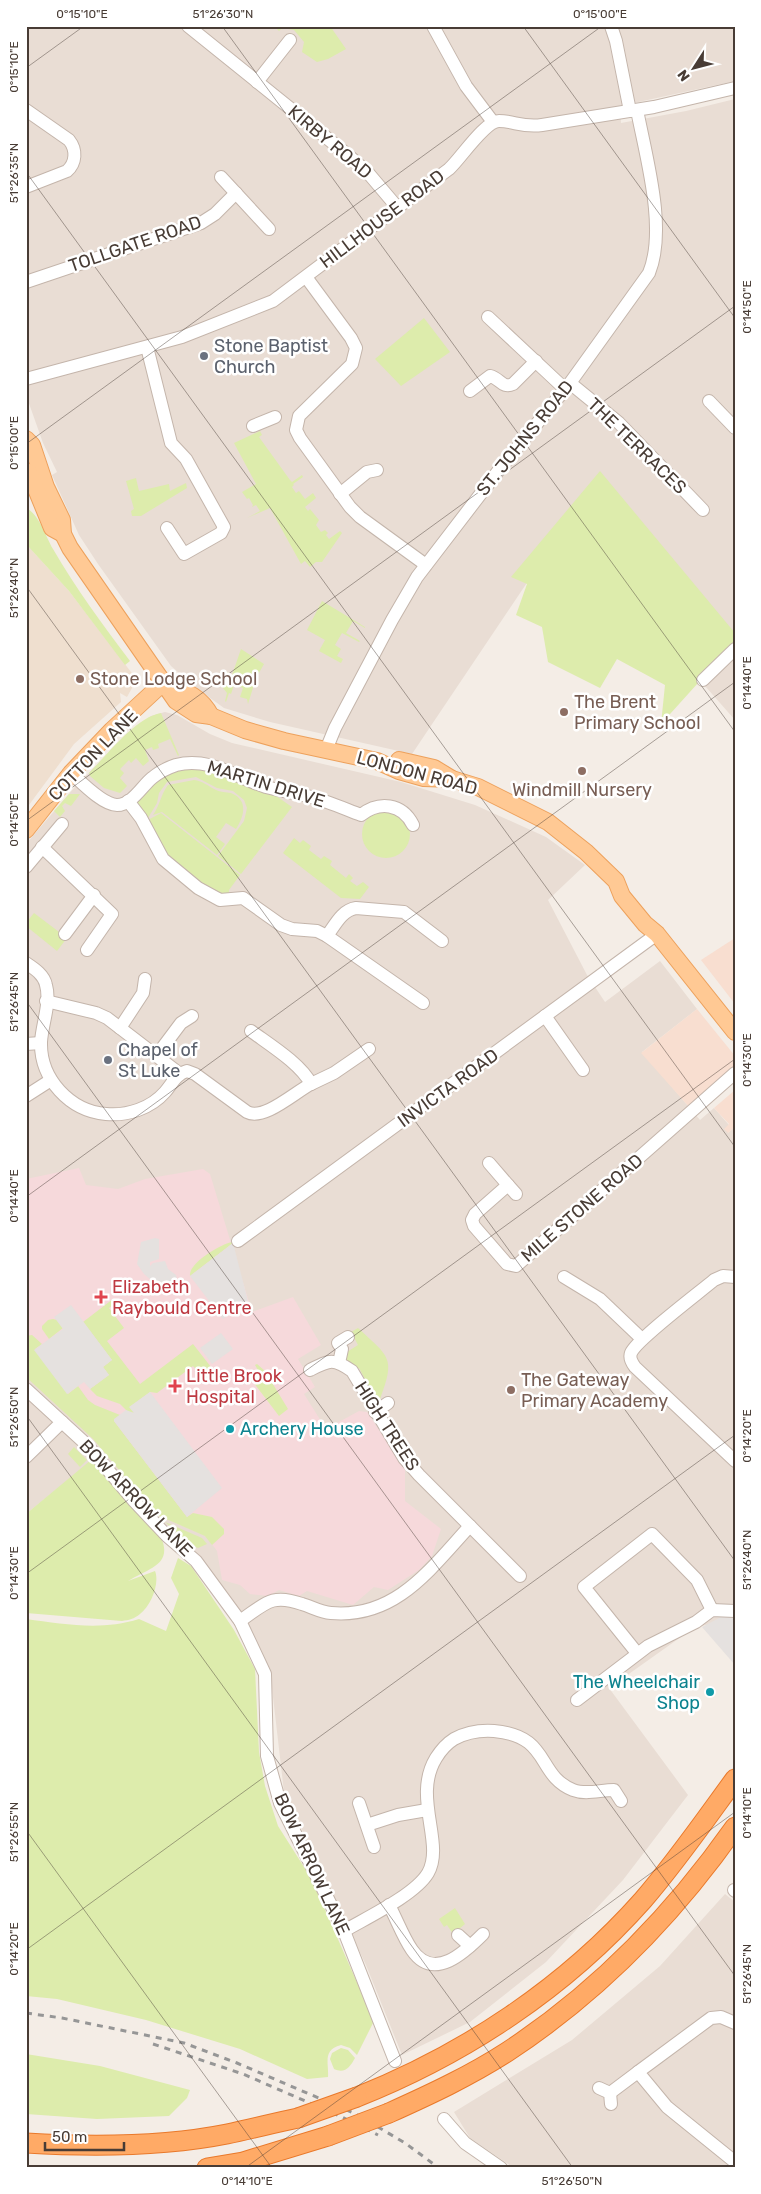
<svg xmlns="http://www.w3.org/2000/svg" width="761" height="2194" font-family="Rubik,sans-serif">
<rect width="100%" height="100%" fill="#f4ede6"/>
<g fill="#e9ddd4">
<polygon points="26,26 735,26 735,81 620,106 621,123 686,111 735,99 735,720 698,678 600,474 412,754 270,722 224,708 195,687 171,666 98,564 79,535 52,475 57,472 43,443 26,395"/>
<polygon points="165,712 177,715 210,734 232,743 401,782 475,805 546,837 585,865 548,900 587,975 605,1002 660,961 697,1009 642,1052 700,1120 714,1108 729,1125 728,1133 735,1127 735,1620 695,1627 609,1688 688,1795 623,1880 546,1962 470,2022 402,2055 366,1965 284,1792 270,1671 221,1586 101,1453 26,1514 26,844 74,788 129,732 151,716"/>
<polygon points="725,1894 735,1902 735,2168 514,2168 470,2138 454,2112 572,2040 660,1966"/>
</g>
<g fill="#f8ded0">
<polygon points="735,938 735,1004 701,960"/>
<polygon points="697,1009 735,1056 735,1068 690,1108 641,1053"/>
<polygon points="735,1090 735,1127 728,1133 724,1129 729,1124 714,1108"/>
</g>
<polygon fill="#efdfcf" points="26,544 69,591 134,676 132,688 127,697 120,693 121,702 74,744 26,809"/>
<polygon fill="#f6d9db" points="79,1168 86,1185 118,1189 145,1179 203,1169 210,1174 252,1312 293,1297 321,1345 298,1359 315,1387 304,1394 326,1429 359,1411 367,1412 405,1469 405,1501 441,1529 432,1556 419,1570 388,1590 374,1587 353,1605 307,1591 299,1596 279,1590 268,1596 250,1594 240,1585 222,1580 217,1551 206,1536 157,1515 93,1439 26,1377 26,1179"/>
<g fill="#ddecac">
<polygon points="274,26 330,26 346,49 328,59 317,62 302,52 304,42 294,30 282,28 279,31"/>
<polygon points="424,318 450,352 401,386 375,359"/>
<polygon points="260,431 262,435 259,437 290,480 292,482 302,475 303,477 293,484 294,485 292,487 296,493 299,491 305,499 313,493 316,498 305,507 308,511 310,509 319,520 316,525 321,532 325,530 328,533 326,535 329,539 340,531 342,533 322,562 316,562 310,567 305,561 301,564 270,508 247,518 260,511 256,505 252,507 253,505 249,498 247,499 242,492 256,484 234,443"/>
<polygon points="600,471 735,633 735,642 661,724 665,685 617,659 600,688 548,662 542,627 516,615 527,584 511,577"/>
<polygon points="136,478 139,491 169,484 170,491 186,483 187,488 141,516 132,516 131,511 134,509 126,481"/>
<path d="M26 508C39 514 46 537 53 549 76 589 103 625 130 661L125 665 69 591 26 544Z"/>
<polygon points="322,601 365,627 365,628 353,621 346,633 360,641 359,642 342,633 335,645 341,649 337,656 343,659 341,663 319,651 325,640 307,630"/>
<polygon points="241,649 264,664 256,678 248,704 247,699 240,697 243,688 234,685 231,694 229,693 226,702 225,701 227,693 219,683 227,672 232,675"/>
<path d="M161 713 179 755 178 756 170 739 158 744 159 748 153 750 152 747 145 750 149 761 143 766 136 758 131 763 129 760 120 769 124 773 120 778 127 786 120 793 104 788 90 776 89 773C107 755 136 717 161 713Z"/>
<path d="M199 768 269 791 292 807 241 874 218 856 244 821 247 808 244 800 233 791 217 788 196 777 167 782 159 793 157 803 148 818 136 801C160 776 164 772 199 768Z"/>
<path d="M194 780C203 781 208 786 216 790 220 792 226 792 231 793 249 800 244 817 236 829L226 823 216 837 225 844 217 855 162 812 153 815C160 805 161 794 168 785Z"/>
<polygon points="69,794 80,794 71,806 65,803 62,806 65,811 60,817 54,811"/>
<circle cx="386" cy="834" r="24"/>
<polygon points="161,813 240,875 229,890 229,897 219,897 169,862 146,821"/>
<polygon points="294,838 300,843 303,840 311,846 309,850 321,859 324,856 332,861 330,865 346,878 349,874 353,878 350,881 357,886 363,882 369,887 360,899 341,898 283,853"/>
<polygon points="34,913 67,938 57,951 26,926 26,923"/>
<path d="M232 1242 233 1243 190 1276C188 1263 221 1244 232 1242Z"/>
<polygon points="113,1299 116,1303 109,1308 124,1328 107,1341 140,1384 193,1344 211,1367 201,1375 193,1366 157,1393 150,1392 130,1407 134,1413 128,1412 120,1404 97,1396 90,1389 109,1375 103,1367 112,1360 83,1322"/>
<polygon points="53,1319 57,1320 63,1328 49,1339 42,1329 42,1326 48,1320"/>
<path d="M358 1328C389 1357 396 1357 380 1399L374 1396 359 1368 356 1369 346 1362 347 1352 358 1345 351 1332Z"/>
<polygon points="32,1335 42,1344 35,1349 68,1394 78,1386 88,1400 95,1405 120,1415 114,1421 187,1517 193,1513 212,1517 224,1529 224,1534 212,1545 205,1536 157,1515 93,1439 26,1377 26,1336"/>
<polygon points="257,1364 265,1371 288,1409 279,1416 250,1378 259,1372 255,1365"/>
<polygon points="74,1447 87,1460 80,1467 68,1454"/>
<path d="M91 1460 161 1537C173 1565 149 1568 128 1581L155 1571C160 1583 151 1606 140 1614 134 1619 129 1620 122 1621L26 1613V1514Z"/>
<polygon points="165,1522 202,1538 207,1544 198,1548 193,1546"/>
<path d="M178 1558 191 1566 234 1630 255 1669 259 1752 265 1786 278 1826 311 1878 374 2021 357 2055 350 2048 341 2045C322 2050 329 2063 328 2077L307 2079 240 2049 146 2020 57 1999 26 1996V1619C64 1624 101 1631 139 1619L166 1631 179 1594 171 1578Z"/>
<polygon points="455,1908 465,1924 453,1934 447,1925 444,1927 439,1919"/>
<path d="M341 2048 348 2050 355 2058C350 2067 345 2074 334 2069L330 2059 332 2053Z"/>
<polygon points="26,2054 100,2066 190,2090 187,2098 169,2116 97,2119 26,2114"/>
</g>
<g fill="#e5e1df">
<polygon points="155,1238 159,1239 159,1259 150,1262 150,1266 153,1263 165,1261 168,1269 176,1275 178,1284 163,1290 144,1274 137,1264 141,1242"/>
<polygon points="233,1243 248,1301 223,1319 190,1276"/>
<polygon points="71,1305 112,1360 103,1367 109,1375 90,1389 84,1382 67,1394 34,1350 63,1329 54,1317"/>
<polygon points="221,1333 233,1349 212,1364 200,1348"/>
<polygon points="150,1392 222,1488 187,1517 114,1421 114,1419 126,1410 134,1413 129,1407"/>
<polygon points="735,1614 735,1665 702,1627 723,1616"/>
</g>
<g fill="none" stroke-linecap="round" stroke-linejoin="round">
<defs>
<g id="minor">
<polyline points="188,26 348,155 369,174 397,207"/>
<polyline points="433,26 466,86 493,122"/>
<polyline points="611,26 616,41 630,111"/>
<polyline points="257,82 290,40"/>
<path d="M26 110 69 140C77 150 76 163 67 171L26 187"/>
<polyline points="221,177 269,229"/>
<polyline points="306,277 351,338 356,348 352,364 299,416 296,430 300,438 350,507 360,517 426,565"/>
<polyline points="26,282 201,223 215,214 236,193"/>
<polyline points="488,317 565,389"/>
<polyline points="147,347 171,443 186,459 224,527 221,533 184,554 167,528"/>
<path d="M26 379 182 337 273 301 449 169C461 158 485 121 499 121 514 121 523 128 542 125L654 107 735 88"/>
<polyline points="570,383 619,423 703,510"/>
<path d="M470 391 490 376C500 378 502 389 513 384L536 361"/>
<polyline points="709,401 735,428"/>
<polyline points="253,426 275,417"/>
<polyline points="340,494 367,472 377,470"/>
<polyline points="703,680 735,649"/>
<path d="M326 750 335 728 392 620 417 577 499 470 570 383 649 273C667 229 646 157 637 110"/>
<path d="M71 773C82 783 103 805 117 805 132 805 142 786 152 778 159 772 167 768 176 765 209 756 237 778 266 787 281 791 296 793 311 797 327 801 345 809 361 815 379 801 402 803 413 825"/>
<polyline points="128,801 141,818 163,859 198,888 220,900 243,898 281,925 292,929 317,931 327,936 423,1003"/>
<polyline points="42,847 112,914 87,950"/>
<polyline points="26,867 62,824"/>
<polyline points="65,934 94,895"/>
<path d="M327 936C335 925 342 910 356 908L404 912 442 941"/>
<path d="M26 963C35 969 44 975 46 985 51 1003 42 1024 41 1042 40 1079 70 1111 106 1114 128 1116 151 1108 165 1092 172 1084 176 1074 187 1071L195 1074 247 1112C264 1121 295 1092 311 1084 301 1064 270 1045 251 1031"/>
<polyline points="46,1001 96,1013 107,1018 180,1074"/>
<polyline points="545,1016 583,1070"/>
<polyline points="120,1028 143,993 145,979"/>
<polyline points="26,1044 41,1043"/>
<polyline points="157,1055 181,1023 192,1016"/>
<polyline points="311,1084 334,1073 369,1049"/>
<polyline points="26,1096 51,1080"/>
<polyline points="489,1163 508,1185 475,1214 472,1220 474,1226 507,1264 516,1266 735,1073"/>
<polyline points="508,1185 516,1194"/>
<polyline points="238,1241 657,934"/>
<polyline points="564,1277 600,1299 642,1339"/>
<path d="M735 1277 723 1276 714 1280C700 1292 636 1340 631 1353 629 1358 632 1363 635 1367L735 1461"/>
<polyline points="339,1363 342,1349 338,1343 348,1337"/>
<path d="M310 1370C330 1360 333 1358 352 1371L404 1458 419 1475 520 1576"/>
<polyline points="26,1389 87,1445 134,1501 167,1536 196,1561 240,1621 265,1674 267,1756 280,1803 344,1931 395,2061"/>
<polyline points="375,1412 388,1403"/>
<polyline points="26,1457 62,1422"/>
<path d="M240 1621C265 1604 271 1593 302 1604 312 1607 320 1612 331 1613 396 1619 431 1568 470 1526"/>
<polyline points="637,1653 584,1587 652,1534 697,1580 712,1610"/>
<polyline points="577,1700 648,1646 696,1622 712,1610 735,1611"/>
<polyline points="359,1803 374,1847"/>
<polyline points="367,1825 398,1815 427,1810"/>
<polyline points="734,1890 735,1891"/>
<path d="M389 1905C397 1920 403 1937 412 1950 434 1982 465 1952 483 1934"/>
<path d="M344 1931C366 1918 415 1895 428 1873 445 1843 412 1797 436 1758 441 1750 446 1744 454 1739 467 1732 480 1730 494 1731 551 1736 536 1775 573 1790 586 1795 600 1790 614 1790L621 1801"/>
<polyline points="458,1935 470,1946"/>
<polyline points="735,2023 721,2017 711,2018 638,2072 667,2107 735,2162"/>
<polyline points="599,2088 610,2093 611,2104"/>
<polyline points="610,2093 638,2072"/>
<polyline points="444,2119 465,2143 501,2168"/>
</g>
<g id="major">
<polyline points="26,439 32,445 46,487 62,520 63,534 70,548 176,701 196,714 211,716 245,730 284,741 377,761 399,771 424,778 452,779 478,787 548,822 586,852 616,881 622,896 645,924 657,934 735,1032"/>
<polyline points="29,472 52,528 63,534"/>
<path d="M163 683C184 691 200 695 211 716"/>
<polyline points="399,760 434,768 452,779"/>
<polyline points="26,830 71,773 112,730 163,683"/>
</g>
<g id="highway">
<path d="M357 2097C465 2054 565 1988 643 1900 676 1862 705 1820 735 1779"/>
<path d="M389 2113C429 2095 470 2076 507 2052 597 1993 673 1915 735 1827"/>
<path d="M26 2143C93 2147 162 2147 227 2134 251 2129 274 2123 298 2118"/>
<polyline points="207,2168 243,2162 328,2136"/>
</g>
</defs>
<use href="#minor" stroke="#c4b5ab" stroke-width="14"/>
<use href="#major" stroke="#eda15c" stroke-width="18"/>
<use href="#highway" stroke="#e9792b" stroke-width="21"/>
<use href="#minor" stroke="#fff" stroke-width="12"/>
<use href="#major" stroke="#ffc994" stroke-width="16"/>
<use href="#highway" stroke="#fa6" stroke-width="19"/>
<g stroke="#969696" stroke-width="3" stroke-dasharray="6 6" stroke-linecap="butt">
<polyline points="26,2013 62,2018 184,2043 237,2063 356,2114 405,2143 439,2168"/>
<polyline points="153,2044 243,2074 342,2117 378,2135"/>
</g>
<defs>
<g id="highway-bridge">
<polyline points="298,2118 357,2097"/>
<polyline points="328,2136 389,2113"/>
</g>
</defs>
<use href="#highway-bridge" stroke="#e9792b" stroke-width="21" stroke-linecap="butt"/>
<use href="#highway-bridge" stroke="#fa6" stroke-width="19"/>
</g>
<path fill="none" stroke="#483c35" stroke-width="1" stroke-opacity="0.45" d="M222 26 735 732M523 26 735 318M26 68 84 26M26 172 735 1147M26 444 602 26M26 586 735 1561M26 821 735 306M26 1001 735 1976M26 1197 735 682M26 1415 573 2168M26 1574 735 1059M26 1830 272 2168M26 1950 735 1435M245 2168 735 1812"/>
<g fill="#6b7280" stroke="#fff" stroke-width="2">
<circle cx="204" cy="356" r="5"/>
<circle cx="108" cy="1060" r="5"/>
</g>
<g fill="#8d6e63" stroke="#fff" stroke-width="2">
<circle cx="80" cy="679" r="5"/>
<circle cx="564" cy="712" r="5"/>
<circle cx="582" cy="771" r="5"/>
<circle cx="511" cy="1390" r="5"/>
</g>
<g fill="#e0444e" stroke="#fff" stroke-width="2">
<path d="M98.5 1289.5h5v5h5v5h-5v5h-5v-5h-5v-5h5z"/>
<path d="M172.5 1378.5h5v5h5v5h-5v5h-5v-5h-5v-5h5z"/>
</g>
<g fill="#0f9aa8" stroke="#fff" stroke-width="2">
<circle cx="230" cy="1429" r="5"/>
<circle cx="710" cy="1692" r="5"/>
</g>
<g text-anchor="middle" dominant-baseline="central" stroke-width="5" stroke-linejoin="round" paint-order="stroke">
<g font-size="18" fill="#483c35" stroke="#fff">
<text transform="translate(330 142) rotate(40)">KIRBY ROAD</text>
<text transform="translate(382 219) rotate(-37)">HILLHOUSE ROAD</text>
<text transform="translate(135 244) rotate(-19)">TOLLGATE ROAD</text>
<text transform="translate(525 438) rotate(-51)">ST. JOHNS ROAD</text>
<text transform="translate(637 446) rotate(44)">THE TERRACES</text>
<text transform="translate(93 755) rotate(-46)">COTTON LANE</text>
<text transform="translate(417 773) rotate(15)">LONDON ROAD</text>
<text transform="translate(266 784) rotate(17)">MARTIN DRIVE</text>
<text transform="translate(448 1088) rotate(-36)">INVICTA ROAD</text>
<text transform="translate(582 1208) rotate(-41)">MILE STONE ROAD</text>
<text transform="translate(387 1426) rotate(57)">HIGH TREES</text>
<text transform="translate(136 1498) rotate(46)">BOW ARROW LANE</text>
<text transform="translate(312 1864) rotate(65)">BOW ARROW LANE</text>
</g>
<g font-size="18" fill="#5b616d" stroke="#fff" text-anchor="start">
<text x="214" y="346">Stone Baptist<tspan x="214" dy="21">Church</tspan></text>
<text x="118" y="1050">Chapel of<tspan x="118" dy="21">St Luke</tspan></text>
</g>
<g font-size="18" fill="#785e54" stroke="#fff" text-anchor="start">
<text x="90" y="679">Stone Lodge School</text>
<text x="574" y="702">The Brent<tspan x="574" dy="21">Primary School</tspan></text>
<text x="582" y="790" text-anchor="middle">Windmill Nursery</text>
<text x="521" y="1380">The Gateway<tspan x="521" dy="21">Primary Academy</tspan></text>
</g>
<g font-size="18" fill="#be3a42" stroke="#fff" text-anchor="start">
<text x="112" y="1287">Elizabeth<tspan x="112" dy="21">Raybould Centre</tspan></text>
<text x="186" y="1376">Little Brook<tspan x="186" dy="21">Hospital</tspan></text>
</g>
<g font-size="18" fill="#0d838f" stroke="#fff" text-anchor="start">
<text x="240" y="1429">Archery House</text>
<text x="700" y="1682" text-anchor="end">The Wheelchair<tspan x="700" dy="21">Shop</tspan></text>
</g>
</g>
<rect width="761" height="2194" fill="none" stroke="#ffffff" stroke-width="55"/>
<g transform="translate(694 68) rotate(234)" stroke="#ffffff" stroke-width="4" paint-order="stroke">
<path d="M0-4L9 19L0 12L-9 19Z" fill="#483c35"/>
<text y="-8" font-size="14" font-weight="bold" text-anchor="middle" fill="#483c35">N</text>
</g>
<path d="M45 2142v8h79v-8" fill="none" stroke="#483c35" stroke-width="2.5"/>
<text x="52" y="2142" font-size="15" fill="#483c35" stroke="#ffffff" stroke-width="4" paint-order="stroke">50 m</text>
<rect x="28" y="28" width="706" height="2138" fill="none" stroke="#483c35" stroke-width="2"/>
<g font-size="12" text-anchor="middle" fill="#483c35">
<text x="82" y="18">0°15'10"E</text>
<text x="223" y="18">51°26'30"N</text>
<text x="600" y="18">0°15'00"E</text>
<text transform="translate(14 67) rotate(-90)" y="4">0°15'10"E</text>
<text transform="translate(14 173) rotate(-90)" y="4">51°26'35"N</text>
<text transform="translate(747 307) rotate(-90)" y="4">0°14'50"E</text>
<text transform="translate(14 443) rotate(-90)" y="4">0°15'00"E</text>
<text transform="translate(14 588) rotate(-90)" y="4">51°26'40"N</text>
<text transform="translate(747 683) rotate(-90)" y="4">0°14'40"E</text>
<text transform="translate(14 820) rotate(-90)" y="4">0°14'50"E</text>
<text transform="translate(14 1002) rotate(-90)" y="4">51°26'45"N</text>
<text transform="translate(747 1060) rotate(-90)" y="4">0°14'30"E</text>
<text transform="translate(14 1196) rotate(-90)" y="4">0°14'40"E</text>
<text transform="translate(14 1417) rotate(-90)" y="4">51°26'50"N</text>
<text transform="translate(747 1436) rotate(-90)" y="4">0°14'20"E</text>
<text transform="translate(747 1560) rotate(-90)" y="4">51°26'40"N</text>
<text transform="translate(14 1573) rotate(-90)" y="4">0°14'30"E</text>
<text transform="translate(747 1813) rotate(-90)" y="4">0°14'10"E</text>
<text transform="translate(14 1832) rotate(-90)" y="4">51°26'55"N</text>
<text transform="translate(14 1949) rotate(-90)" y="4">0°14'20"E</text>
<text transform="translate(747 1974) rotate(-90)" y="4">51°26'45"N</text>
<text x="247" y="2185">0°14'10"E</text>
<text x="572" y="2185">51°26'50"N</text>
</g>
</svg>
